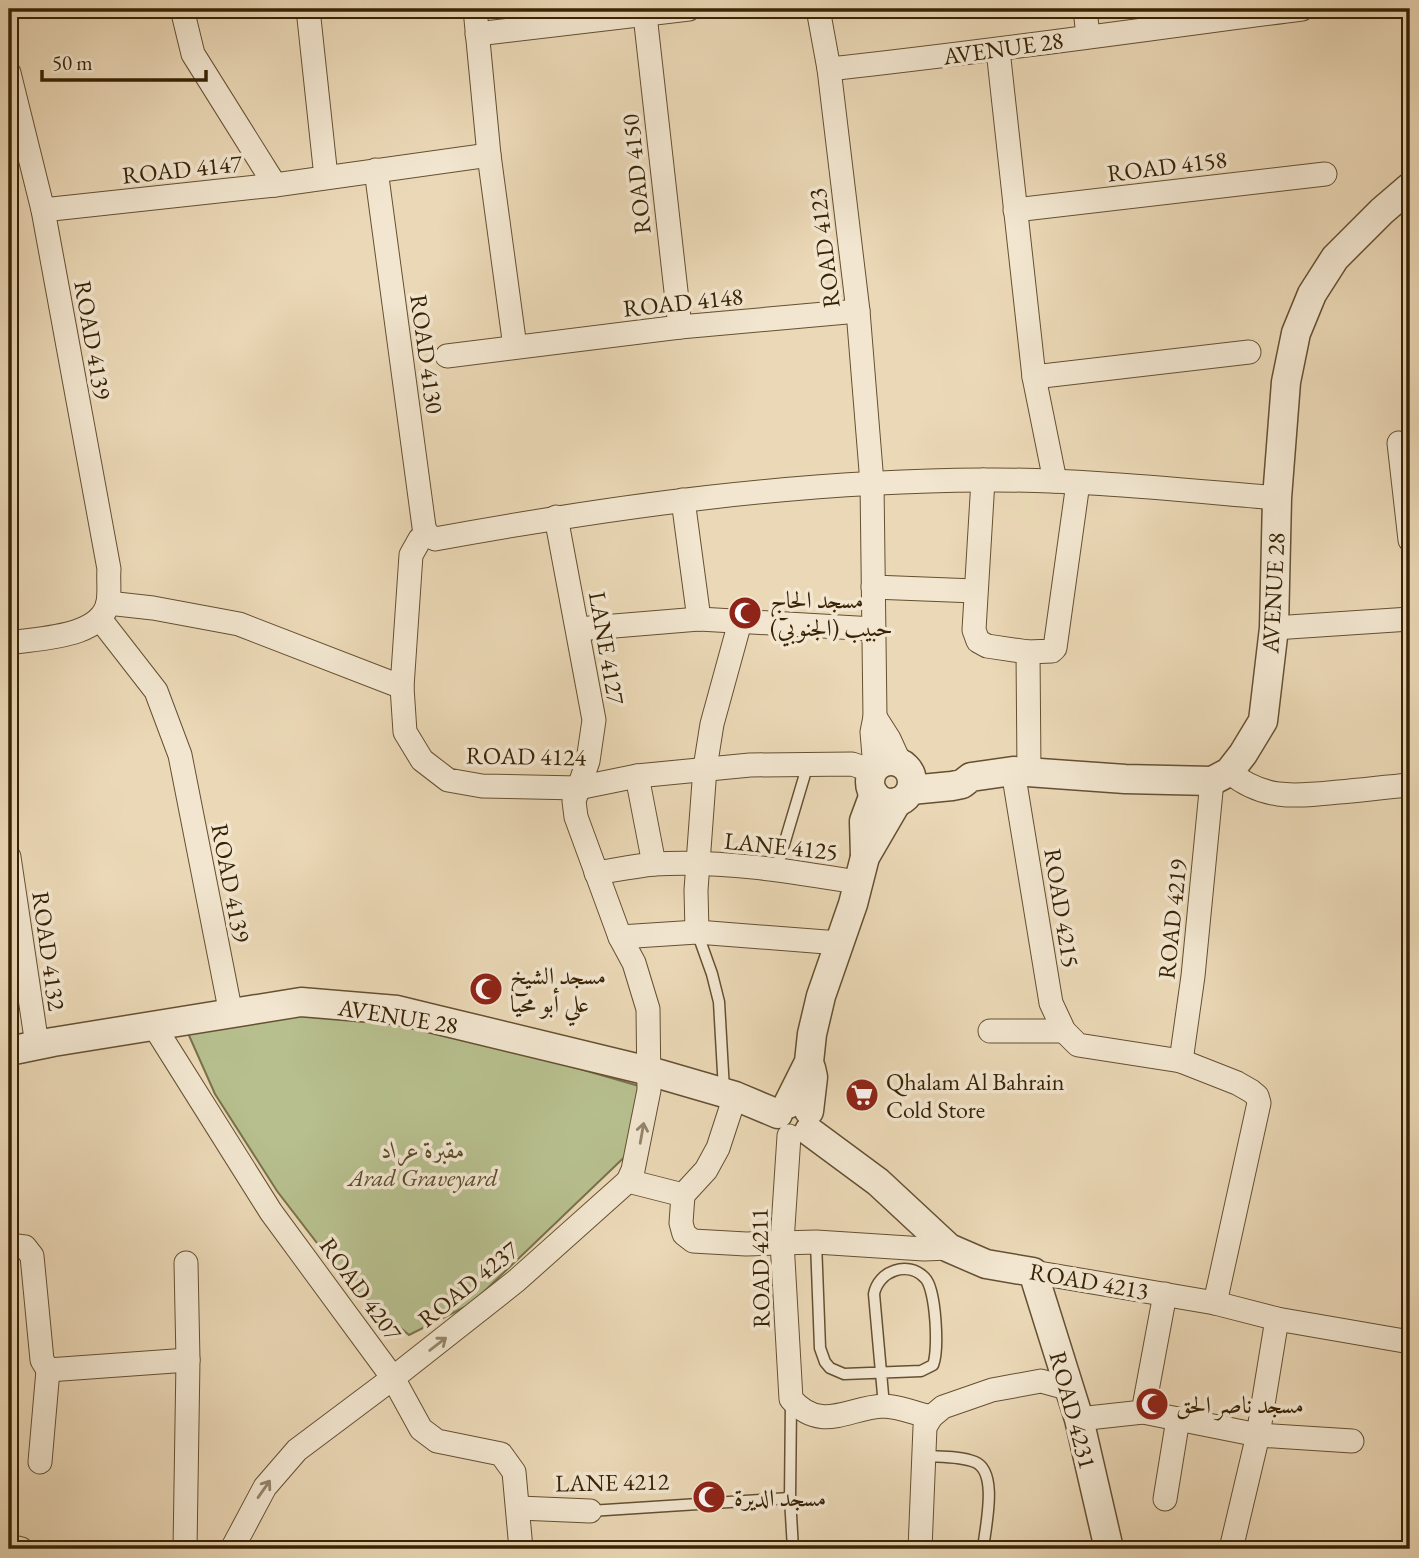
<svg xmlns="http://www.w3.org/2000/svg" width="1419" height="1558" font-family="'EB Garamond',Amiri,serif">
<rect width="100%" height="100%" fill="#ebd8b6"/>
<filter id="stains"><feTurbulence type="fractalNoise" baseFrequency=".00286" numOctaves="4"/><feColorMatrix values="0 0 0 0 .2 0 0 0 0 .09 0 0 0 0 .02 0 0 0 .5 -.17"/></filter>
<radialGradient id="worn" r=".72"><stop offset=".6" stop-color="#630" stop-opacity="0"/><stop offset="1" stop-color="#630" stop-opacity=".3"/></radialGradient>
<polygon fill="#b7bf8e" stroke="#78714a" stroke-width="2" points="308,1013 403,1018 646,1088 636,1146 471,1304 409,1335 347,1282 277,1191 215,1094 187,1031"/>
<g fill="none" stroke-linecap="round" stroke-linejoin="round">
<defs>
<g id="service">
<polyline points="777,868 808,764"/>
<polyline points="697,932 712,974 719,1002 724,1090"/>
<path d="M816 1242 820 1348 825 1362 830 1368 844 1374 921 1371 933 1365C939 1350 936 1289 925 1278 908 1260 878 1271 874 1294L884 1406"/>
<polyline points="791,1402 790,1498 793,1549"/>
<path d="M926 1456C941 1457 960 1456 975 1462 999 1472 985 1528 983 1549"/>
<polyline points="590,1511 790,1498"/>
</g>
<g id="minor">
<polyline points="182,9 193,54 275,185"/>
<polyline points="308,9 326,177"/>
<polyline points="475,9 489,155 515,347"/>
<polyline points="818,9 829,69 858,311 872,483 875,717 872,732 875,768"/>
<polyline points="1085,9 1088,36"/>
<polyline points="645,15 680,327"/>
<polyline points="477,34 689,9"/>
<polyline points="998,50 1034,377 1055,481"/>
<path d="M829 69C987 52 1145 29 1302 9"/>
<path d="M9 73 43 210 109 569C108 579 110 591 108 602 102 638 38 638 9 643"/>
<path d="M376 170 424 527 427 534 435 539C616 506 798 481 982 480 1080 479 1179 490 1277 498"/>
<polyline points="43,210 275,185 489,155"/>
<polyline points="1015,210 1325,174"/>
<polyline points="447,356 680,327 858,311"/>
<polyline points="1034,377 1249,352"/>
<polyline points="1399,443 1410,540"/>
<polyline points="983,480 974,630 978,641 987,646 1028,652 1029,771"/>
<polyline points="683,500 699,619"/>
<polyline points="427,534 420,539 411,555 402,687 405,732 422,760 448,780 482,786 578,788 637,776 750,765 852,764 873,771"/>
<polyline points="873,587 975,591"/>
<polyline points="108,603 153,608 239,624 402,687"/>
<polyline points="100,619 156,691 180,755 231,1014"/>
<polyline points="1274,628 1410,619"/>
<polyline points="578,629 699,619 874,629"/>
<polyline points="1028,652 1052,651 1055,648 1078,483"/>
<polyline points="875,717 889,739 900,763"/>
<polyline points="1013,771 1051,1003 1064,1031 1078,1045 1181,1061 1237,1083 1251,1091 1257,1096 1259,1103 1215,1303"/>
<path d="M1229 772C1265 801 1296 796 1339 792 1363 790 1386 787 1410 785"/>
<polyline points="637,776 654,864"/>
<polyline points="9,857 37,1045"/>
<path d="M596 873C615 870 635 866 654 864 722 860 790 871 857 882"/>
<polyline points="697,932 696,890 705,768 712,724 740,622"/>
<polyline points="620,937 697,932 839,943"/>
<polyline points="154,1026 271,1212 393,1378 421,1429 437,1441 501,1454 514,1472 521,1549"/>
<polyline points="990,1031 1064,1031"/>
<polyline points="1181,1061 1193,976 1212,781"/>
<path d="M789 1136 782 1242 791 1399C821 1433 847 1408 883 1406 898 1406 917 1414 931 1417"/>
<polyline points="628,1181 683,1195 681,1223 684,1234 693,1241 746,1244 816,1242 924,1249 949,1248"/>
<polyline points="683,1195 706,1170 718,1148 735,1096"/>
<polyline points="9,1245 25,1247 32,1256 42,1360 48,1370 188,1360 185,1549"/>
<polyline points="186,1263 188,1360"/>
<polyline points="1033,1272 1215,1303 1277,1319 1410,1342"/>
<polyline points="1143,1412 1165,1294"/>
<polyline points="1079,1419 1143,1412 1258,1435 1352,1441"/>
<polyline points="40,1462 48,1370"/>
<polyline points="1165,1499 1178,1419"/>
<polyline points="519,1508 590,1511"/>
<polyline points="9,1546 21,1549"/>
<polyline points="232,1549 265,1487 297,1450 393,1378 516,1281 628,1181 633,1170 649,1090 648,1009 634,963 620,937 576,817 574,801 588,761 594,720 556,517"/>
<polyline points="920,1549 925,1427 931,1417 943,1407 992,1390 1041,1381 1070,1389"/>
<polyline points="1231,1549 1258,1435 1277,1319"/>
</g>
<g id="tertiary">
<circle cx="891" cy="782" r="21"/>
<polyline points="911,790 952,786 962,784 971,777 1013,771 1125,779 1212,781 1229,772 1243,754 1263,721 1274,628 1277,498 1286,382 1296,333 1312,294 1335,258 1382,211 1410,187"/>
<polyline points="865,857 864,821 874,794"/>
<polyline points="9,1051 53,1042 301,1002 397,1010 434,1019 649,1071 735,1096 778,1114"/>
<polyline points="788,1104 809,1062 812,1034 821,996 853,904 865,857 897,802"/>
<polyline points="809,1111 813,1077 811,1068"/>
<polyline points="809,1131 878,1182 949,1248 986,1264 1033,1272 1079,1419 1109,1549"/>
</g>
</defs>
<use href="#service" stroke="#655031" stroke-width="13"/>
<use href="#minor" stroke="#655031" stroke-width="25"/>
<use href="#tertiary" stroke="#655031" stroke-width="31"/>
<use href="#service" stroke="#f2e6d0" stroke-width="10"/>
<use href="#minor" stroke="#f2e6d0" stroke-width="23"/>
<use href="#tertiary" stroke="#f2e6d0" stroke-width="28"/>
</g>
<defs><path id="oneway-shaft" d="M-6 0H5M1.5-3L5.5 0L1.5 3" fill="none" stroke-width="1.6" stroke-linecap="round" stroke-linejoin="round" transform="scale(1.75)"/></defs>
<g stroke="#95846a">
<use href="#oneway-shaft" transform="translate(642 1133) rotate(-80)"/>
<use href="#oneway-shaft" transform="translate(438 1344) rotate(-38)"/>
<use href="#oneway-shaft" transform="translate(264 1489) rotate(-55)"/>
</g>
<defs>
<symbol id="mosque-disc" viewBox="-11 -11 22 22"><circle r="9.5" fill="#8f2418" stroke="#f2e6d0"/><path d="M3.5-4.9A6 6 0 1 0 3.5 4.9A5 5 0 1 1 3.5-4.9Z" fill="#fff"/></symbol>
<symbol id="supermarket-disc" viewBox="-11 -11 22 22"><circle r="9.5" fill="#8f2418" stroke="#f2e6d0"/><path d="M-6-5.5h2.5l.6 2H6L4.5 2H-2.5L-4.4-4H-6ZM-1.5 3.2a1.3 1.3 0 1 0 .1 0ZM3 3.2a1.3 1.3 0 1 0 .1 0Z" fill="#fff"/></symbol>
</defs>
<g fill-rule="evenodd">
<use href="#mosque-disc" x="726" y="594" width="38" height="38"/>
<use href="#mosque-disc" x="467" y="970" width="38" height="38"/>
<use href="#supermarket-disc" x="843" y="1076" width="38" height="38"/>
<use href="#mosque-disc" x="1133" y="1385" width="38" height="38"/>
<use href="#mosque-disc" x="690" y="1478" width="38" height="38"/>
</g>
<g text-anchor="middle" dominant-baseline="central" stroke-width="7" stroke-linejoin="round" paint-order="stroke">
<g font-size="24" fill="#382305" stroke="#f2e6d0">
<text transform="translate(1003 48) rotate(-8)">AVENUE 28</text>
<text transform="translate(1167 166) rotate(-7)">ROAD 4158</text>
<text transform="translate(182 169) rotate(-6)">ROAD 4147</text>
<text transform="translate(636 174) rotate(-96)">ROAD 4150</text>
<text transform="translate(824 248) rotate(-97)">ROAD 4123</text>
<text transform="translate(683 302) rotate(-6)">ROAD 4148</text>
<text transform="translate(93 340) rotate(80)">ROAD 4139</text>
<text transform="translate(427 354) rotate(82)">ROAD 4130</text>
<text transform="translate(1273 593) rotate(-87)">AVENUE 28</text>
<text transform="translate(607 648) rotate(80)">LANE 4127</text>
<text transform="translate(526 756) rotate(1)">ROAD 4124</text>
<text transform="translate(781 846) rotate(6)">LANE 4125</text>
<text transform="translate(231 883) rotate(79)">ROAD 4139</text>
<text transform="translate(1062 908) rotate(81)">ROAD 4215</text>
<text transform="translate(1172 919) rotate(-84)">ROAD 4219</text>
<text transform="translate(49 951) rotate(82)">ROAD 4132</text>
<text transform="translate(398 1016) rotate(9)">AVENUE 28</text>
<text transform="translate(760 1268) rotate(-91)">ROAD 4211</text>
<text transform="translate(1089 1281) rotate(10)">ROAD 4213</text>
<text transform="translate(468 1284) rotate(-39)">ROAD 4237</text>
<text transform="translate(361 1289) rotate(54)">ROAD 4207</text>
<text transform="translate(1073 1410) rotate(75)">ROAD 4231</text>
<text transform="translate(612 1482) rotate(-1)">LANE 4212</text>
</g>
<g font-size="24" fill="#382305" stroke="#f2e6d0" text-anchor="start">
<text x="770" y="599">مسجد الحاج<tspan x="770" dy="28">حبيب (الجنوبي)</tspan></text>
<text x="510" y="975">مسجد الشيخ<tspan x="510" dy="28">علي أبو محيا</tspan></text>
<text x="886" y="1081">Qhalam Al Bahrain<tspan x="886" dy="28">Cold Store</tspan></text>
<text x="1176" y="1404">مسجد ناصر الحق</text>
<text x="734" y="1497">مسجد الديرة</text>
</g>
<g font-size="24" font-style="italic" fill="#584a27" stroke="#f2e6d0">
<text x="423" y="1149">مقبرة عراد<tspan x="423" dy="28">Arad Graveyard</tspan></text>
</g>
</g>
<rect width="1419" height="1558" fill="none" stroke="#ebd8b6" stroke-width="35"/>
<rect x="10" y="10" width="1398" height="1537" fill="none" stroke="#382305" stroke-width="3.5"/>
<rect x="18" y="18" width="1384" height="1523" fill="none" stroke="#382305" stroke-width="2"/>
<path d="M42 70v10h164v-10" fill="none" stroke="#382305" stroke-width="3.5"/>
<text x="52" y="70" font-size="21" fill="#382305" stroke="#f2e6d0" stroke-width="5" paint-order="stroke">50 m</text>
<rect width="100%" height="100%" filter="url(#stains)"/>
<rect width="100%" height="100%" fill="url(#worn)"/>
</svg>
